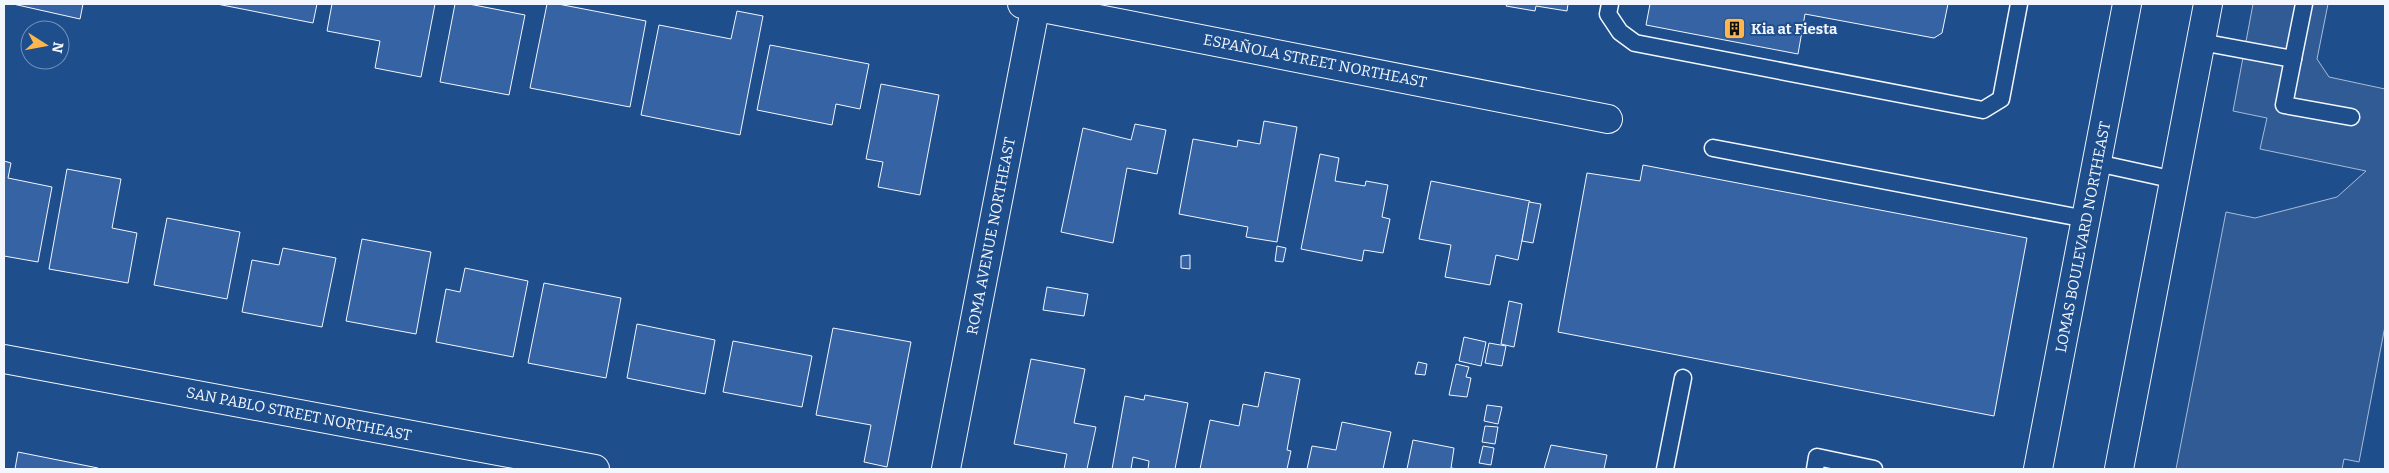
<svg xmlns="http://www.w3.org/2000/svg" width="2389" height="473" font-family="Bitter,serif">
<rect width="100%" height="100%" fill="#1f4e8c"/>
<polygon fill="#305b95" stroke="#a8bbd7" points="2253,4 2328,4 2317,59 2329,77 2385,89 2385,326 2359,462 2344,459 2342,469 2176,469 2226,212 2255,218 2337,197 2366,171 2260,149 2267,118 2233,111"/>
<g fill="#3563a3" stroke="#f2f6ff">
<polygon points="13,4 83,4 80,19"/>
<polygon points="217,4 317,4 313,23"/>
<polygon points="332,4 435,4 421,77 375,68 380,41 327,31"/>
<polygon points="455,4 469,4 525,15 509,95 440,82"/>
<polygon points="547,4 558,4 646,21 630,107 530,88"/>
<polygon points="1507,4 1568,4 1567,11 1536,6 1535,11 1506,6"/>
<polygon points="1650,4 1948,4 1942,33 1934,38 1805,14 1798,54 1646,25"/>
<polygon points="737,11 763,16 740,135 641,115 659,25 731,39"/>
<polygon points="770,45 869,64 860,109 836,104 832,125 757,110"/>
<polygon points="881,84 939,95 920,195 878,187 883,162 866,159"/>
<polygon points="1264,121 1297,127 1277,242 1246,237 1248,227 1179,214 1193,139 1237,147 1238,140 1260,144"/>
<polygon points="1135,124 1166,130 1157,174 1127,168 1113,243 1061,232 1083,128 1131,140"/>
<polygon points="1320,154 1339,158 1335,181 1365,186 1366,181 1388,185 1382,217 1390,219 1383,253 1364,250 1362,261 1301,249"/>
<polygon points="4,161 11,163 8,178 52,187 38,262 4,256"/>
<polygon points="1643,165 2027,238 1994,416 1558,332 1587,173 1640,181"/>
<polygon points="67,169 121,179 112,228 137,233 128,283 49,269"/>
<polygon points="1431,181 1530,201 1518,260 1496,255 1490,285 1445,277 1451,245 1419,239"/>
<polygon points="1529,202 1541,204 1533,243 1522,241"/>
<polygon points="167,218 240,232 227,299 154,285"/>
<polygon points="362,239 431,252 416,334 346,321"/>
<polygon points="1277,246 1286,248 1283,262 1275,261"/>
<polygon points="283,248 336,258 322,327 242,312 252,260 279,265"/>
<polygon points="1190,255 1190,269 1181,268 1181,256"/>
<polygon points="465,268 528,281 513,357 436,342 446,289 460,292"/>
<polygon points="544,283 621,298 606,378 528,363"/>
<polygon points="1047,287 1088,294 1084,316 1043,310"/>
<polygon points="1509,301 1522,304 1514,347 1501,344"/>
<polygon points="637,324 715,340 705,394 627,378"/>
<polygon points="833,328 911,342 887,467 864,462 871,425 816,415"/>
<polygon points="1464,337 1486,342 1481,366 1459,361"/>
<polygon points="733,341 812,356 802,407 723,392"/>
<polygon points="1489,343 1506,346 1502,366 1485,363"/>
<polygon points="1031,359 1085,369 1074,423 1096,427 1087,469 1064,469 1067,454 1014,444"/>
<polygon points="1418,362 1427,364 1425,375 1415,374"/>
<polygon points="1456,364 1469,367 1466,377 1471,378 1467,397 1449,395"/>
<polygon points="1265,372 1300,379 1287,450 1291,451 1287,469 1200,469 1210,420 1239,426 1243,404 1258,407"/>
<polygon points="1145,395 1188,403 1175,469 1148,469 1149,461 1133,457 1131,469 1112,469 1125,396 1144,400"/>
<polygon points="1487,405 1502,407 1498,424 1484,421"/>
<polygon points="1342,422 1391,432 1383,469 1307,469 1312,446 1336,450"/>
<polygon points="1485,426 1498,427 1495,444 1482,442"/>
<polygon points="1413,440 1454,448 1451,468 1458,469 1407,469"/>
<polygon points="1551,445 1607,455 1604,469 1544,469"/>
<polygon points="1483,446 1494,448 1491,465 1479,463"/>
<polygon points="18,452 98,468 98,469 15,469"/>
</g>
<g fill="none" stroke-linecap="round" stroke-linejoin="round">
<defs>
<g id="lane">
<polyline points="1610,4 1608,14 1620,32 1635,43 1983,110 2001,99 2019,4"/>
<polyline points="2201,42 2293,59 2304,4"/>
<polyline points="2293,59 2284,105 2351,117"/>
<polyline points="1713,148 2086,219"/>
<polyline points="2097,163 2175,180"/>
<polyline points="1665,469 1683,378"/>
<polyline points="1815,469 1817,457 1874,469"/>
</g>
<g id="street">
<polyline points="1022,4 1608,119"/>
<polyline points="4,359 595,469"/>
<polyline points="946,469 1036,4"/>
</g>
<g id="secondary">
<polyline points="2038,469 2127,4"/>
<polyline points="2119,469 2208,4"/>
</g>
</defs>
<use href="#lane" stroke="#f2f6ff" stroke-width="19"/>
<use href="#street" stroke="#f2f6ff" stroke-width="30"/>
<use href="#secondary" stroke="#f2f6ff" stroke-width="30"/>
<use href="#lane" stroke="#1f4e8c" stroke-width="16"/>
<use href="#street" stroke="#1f4e8c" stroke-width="28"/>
<use href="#secondary" stroke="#1f4e8c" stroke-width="28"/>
</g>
<defs>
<symbol id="building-square" viewBox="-11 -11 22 22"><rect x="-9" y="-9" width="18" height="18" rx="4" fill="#ffb74d" stroke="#1f4e8c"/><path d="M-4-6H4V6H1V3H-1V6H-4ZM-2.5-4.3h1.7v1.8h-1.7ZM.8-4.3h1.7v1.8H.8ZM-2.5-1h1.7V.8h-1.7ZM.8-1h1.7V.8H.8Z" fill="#111"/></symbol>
</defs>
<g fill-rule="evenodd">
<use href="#building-square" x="1722" y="16" width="25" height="25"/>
</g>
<g text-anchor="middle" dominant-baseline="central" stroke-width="4" stroke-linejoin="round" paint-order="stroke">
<g font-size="15" font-weight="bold" fill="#f2f6ff" stroke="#1f4e8c" text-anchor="start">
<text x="1751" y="29">Kia at Fiesta</text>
</g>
<g font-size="15" fill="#f2f6ff" stroke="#1f4e8c">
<text transform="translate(1315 61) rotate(11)">ESPAÑOLA STREET NORTHEAST</text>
<text transform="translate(991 236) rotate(-79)">ROMA AVENUE NORTHEAST</text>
<text transform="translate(2083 237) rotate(-79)">LOMAS BOULEVARD NORTHEAST</text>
<text transform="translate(299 414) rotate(11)">SAN PABLO STREET NORTHEAST</text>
</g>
</g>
<rect width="2389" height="473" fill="none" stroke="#f2f6ff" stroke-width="10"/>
<g transform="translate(45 45) rotate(101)"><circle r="24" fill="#1f4e8c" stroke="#7391ba"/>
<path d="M0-4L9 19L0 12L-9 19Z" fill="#ffb74d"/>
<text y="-8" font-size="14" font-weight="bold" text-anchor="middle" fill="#f2f6ff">N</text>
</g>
</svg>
